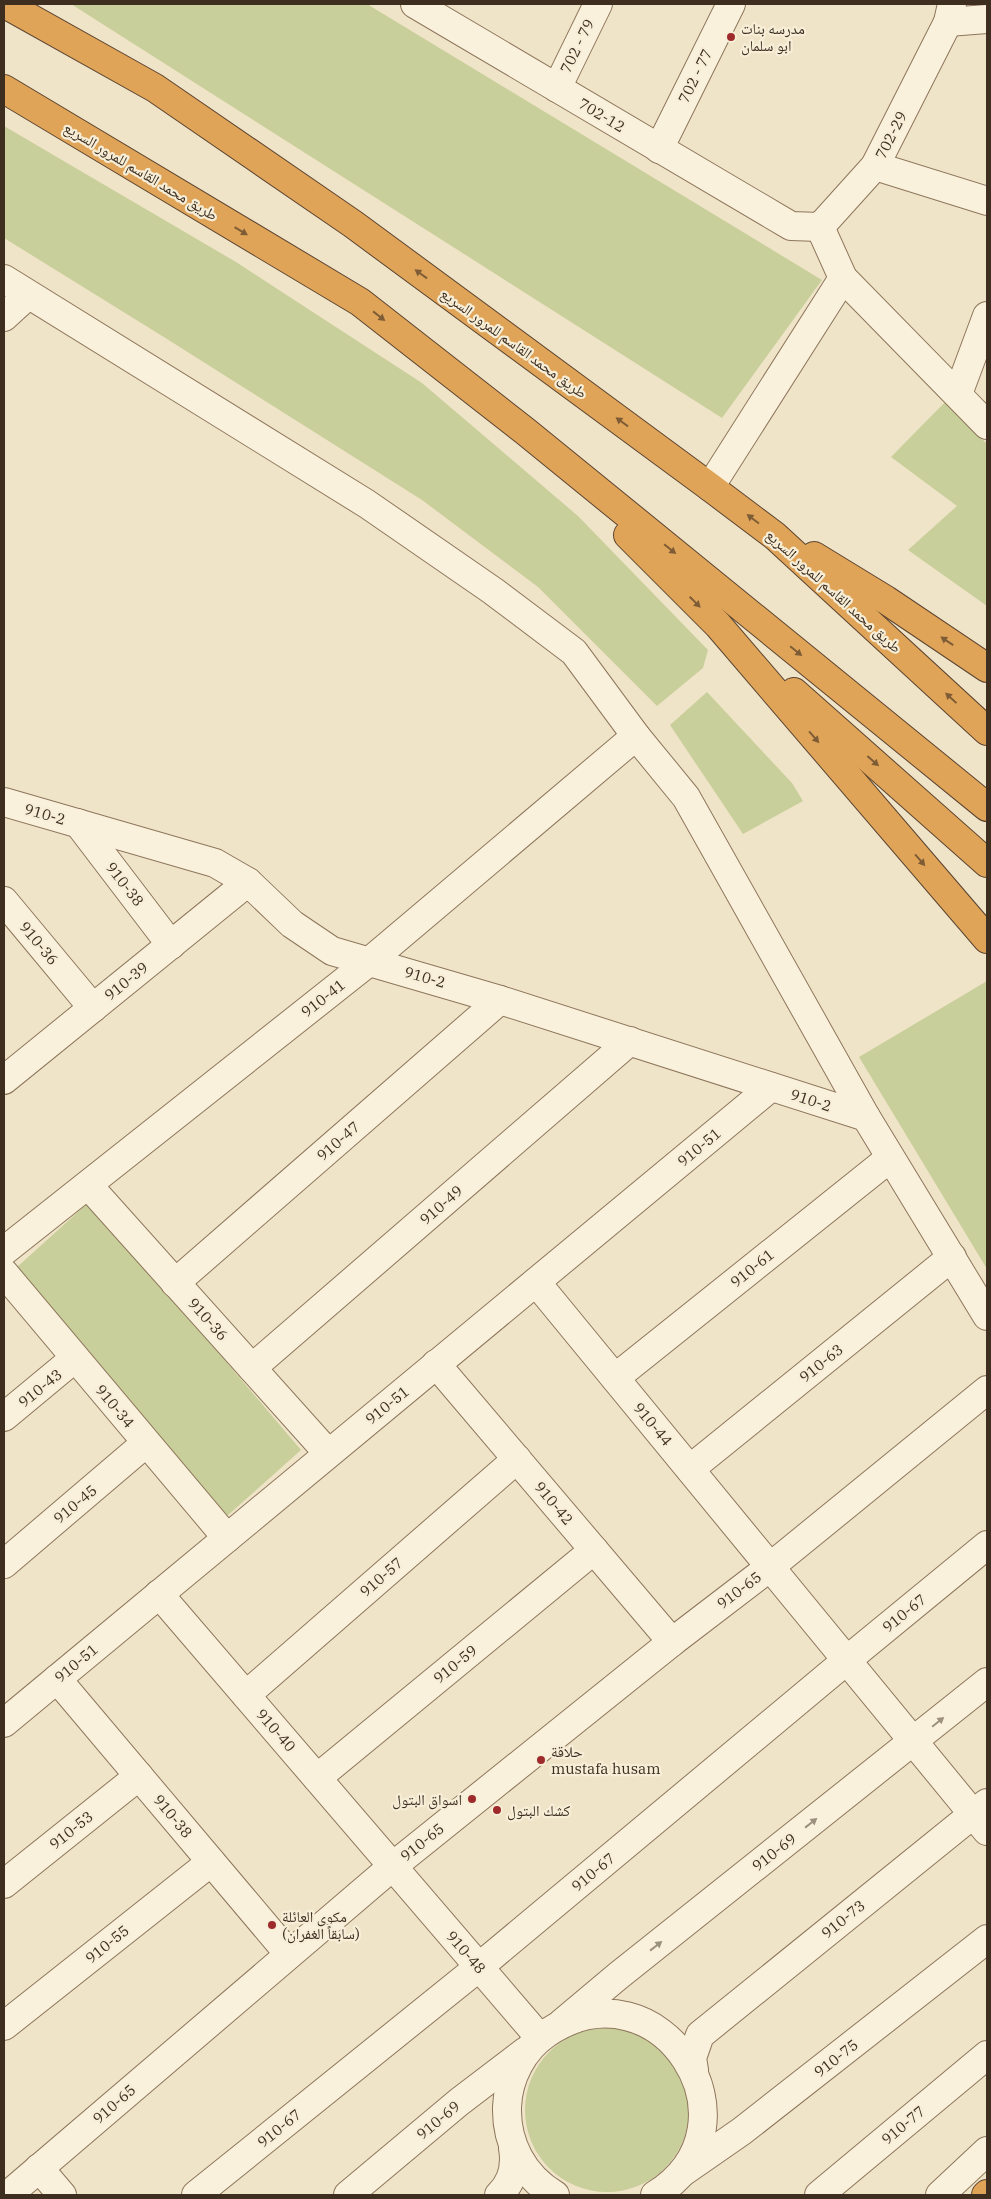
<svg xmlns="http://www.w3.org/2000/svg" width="991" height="2199" font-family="'IBM Plex Serif','Noto Naskh Arabic',serif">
<rect width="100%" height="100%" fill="#f0e4c8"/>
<g fill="#c9cf9b">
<polygon points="71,4 367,4 822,280 722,418"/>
<polygon points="4,126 236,262 422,383 578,516 708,650 703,668 657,706 538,587 422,500 167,339 4,238"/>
<polygon points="946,401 987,444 987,606 908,550 957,506 891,457"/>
<polygon points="707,692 792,783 803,801 743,834 670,725"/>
<polygon points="987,981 987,1269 859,1057"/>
<polygon points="90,1201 301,1450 227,1516 16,1268"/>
<circle cx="607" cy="2110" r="82"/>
</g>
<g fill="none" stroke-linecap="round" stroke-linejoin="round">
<defs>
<g id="minor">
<polyline points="415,4 791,226 820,227 875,166 948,22 952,4"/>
<polyline points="948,22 987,19"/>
<polyline points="557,88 598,4"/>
<polyline points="659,149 731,4"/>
<polyline points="875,166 987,201"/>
<polyline points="820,227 843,278 987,425"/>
<polyline points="4,279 367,504 493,591 574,652 636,736 686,797 866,1117 987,1316"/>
<polyline points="4,317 28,295"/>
<polyline points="958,394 987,316"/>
<polyline points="710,487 843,278"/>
<polyline points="4,802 215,863 248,882 292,924 332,951 500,1000 866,1117"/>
<polyline points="78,823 171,945"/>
<polyline points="4,901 93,1008"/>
<polyline points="4,1080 248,882"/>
<polyline points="88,1185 328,1453"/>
<polyline points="4,1251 370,961 636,736"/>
<polyline points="4,1273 227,1538"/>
<polyline points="536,1282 987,1831"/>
<polyline points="175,1283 500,1000"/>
<polyline points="436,1364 672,1642"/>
<polyline points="252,1368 630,1041"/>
<polyline points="615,1378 890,1158"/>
<polyline points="4,1417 75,1358"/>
<polyline points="690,1469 952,1257"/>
<polyline points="4,1564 146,1443"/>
<polyline points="159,1594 540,2038"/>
<polyline points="57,1679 289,1954"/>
<polyline points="246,1695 517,1459"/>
<polyline points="4,1723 771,1087"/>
<polyline points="317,1778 594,1550"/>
<polyline points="4,1884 139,1776"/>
<polyline points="562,2023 618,1976 987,1682"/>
<polyline points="4,2026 211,1862"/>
<polyline points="694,2070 692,2058 700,2035 987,1803"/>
<polyline points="39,2168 62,2195"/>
<polyline points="683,2172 742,2131 987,1939"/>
<polyline points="8,2195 393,1866 672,1642 770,1567 987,1390"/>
<polyline points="196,2195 479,1967 847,1660 987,1545"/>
<polyline points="348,2195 459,2102 526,2051"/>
<path d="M499 2195C513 2182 516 2166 513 2148"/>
<path d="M555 2195C523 2176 506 2143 507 2107 508 2078 523 2049 547 2033 660 1957 768 2125 655 2195"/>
<polyline points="819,2195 987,2055"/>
<polyline points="940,2195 987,2151"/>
</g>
<g id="highway">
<polyline points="5,4 155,88 353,224 710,487 775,536 987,731"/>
<polyline points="4,89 360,302 525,431 987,807"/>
<polyline points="628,535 718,625 987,939"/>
<polyline points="814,556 886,600 987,668"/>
<polyline points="794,692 987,863"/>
<polyline points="986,2195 987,2194"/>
</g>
</defs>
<use href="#minor" stroke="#8d765c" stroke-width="30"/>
<use href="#highway" stroke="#5b4430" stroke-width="30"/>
<use href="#minor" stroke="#faf1dc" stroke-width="28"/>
<use href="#highway" stroke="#e0a458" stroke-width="28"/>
</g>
<defs><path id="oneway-solid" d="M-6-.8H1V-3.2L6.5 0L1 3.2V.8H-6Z" transform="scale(1.25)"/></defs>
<g fill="#7e5d36">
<use href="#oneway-solid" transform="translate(241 231) rotate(31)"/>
<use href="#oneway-solid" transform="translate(421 274) rotate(-144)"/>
<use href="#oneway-solid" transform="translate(379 316) rotate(38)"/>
<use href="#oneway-solid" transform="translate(622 422) rotate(-144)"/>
<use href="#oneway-solid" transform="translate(753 519) rotate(-143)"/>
<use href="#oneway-solid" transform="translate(670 549) rotate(39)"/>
<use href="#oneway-solid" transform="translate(695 602) rotate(45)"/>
<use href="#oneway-solid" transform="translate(947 641) rotate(-146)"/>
<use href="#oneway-solid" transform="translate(796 651) rotate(39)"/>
<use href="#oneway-solid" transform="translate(951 698) rotate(-137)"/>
<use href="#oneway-solid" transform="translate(814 737) rotate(49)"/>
<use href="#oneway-solid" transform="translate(873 761) rotate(41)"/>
<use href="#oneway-solid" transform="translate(920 860) rotate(49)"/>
</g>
<g fill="#9c907e">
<use href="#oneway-solid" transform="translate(938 1722) rotate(-39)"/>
<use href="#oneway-solid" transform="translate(811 1823) rotate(-38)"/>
<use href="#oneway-solid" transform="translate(656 1946) rotate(-38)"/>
</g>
<g fill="#9e2a2b" stroke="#f7eed8" stroke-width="2">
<circle cx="731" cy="37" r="5"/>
<circle cx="541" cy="1760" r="5"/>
<circle cx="472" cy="1799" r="5"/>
<circle cx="497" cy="1810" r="5"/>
<circle cx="272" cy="1925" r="5"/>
</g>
<g text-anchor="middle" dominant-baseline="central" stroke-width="4.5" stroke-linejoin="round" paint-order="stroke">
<g font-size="15" fill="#3d2e20" stroke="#f7eed8" text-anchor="start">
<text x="741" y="28">مدرسه بنات<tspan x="741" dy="17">ابو سلمان</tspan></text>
<text x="551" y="1751">حلاقة<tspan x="551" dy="17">mustafa husam</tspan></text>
<text x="462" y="1799" text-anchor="end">اسواق البتول</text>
<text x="507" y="1810">كشك البتول</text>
<text x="282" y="1916">مكوى العائلة<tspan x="282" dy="17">(سابقاً الغفران)</tspan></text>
</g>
<g font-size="15" fill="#3d2e20" stroke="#f7eed8">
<text transform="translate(577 46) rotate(-64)">702 - 79</text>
<text transform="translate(695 76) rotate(-64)">702 - 77</text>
<text transform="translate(602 115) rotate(31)">702-12</text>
<text transform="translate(891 135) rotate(-63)">702-29</text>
<text transform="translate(141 171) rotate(31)">طريق محمد القاسم للمرور السريع</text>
<text transform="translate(514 343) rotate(36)">طريق محمد القاسم للمرور السريع</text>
<text transform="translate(834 591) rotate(42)">طريق محمد القاسم للمرور السريع</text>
<text transform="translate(45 814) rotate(16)">910-2</text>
<text transform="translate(125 884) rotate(52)">910-38</text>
<text transform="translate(39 943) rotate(50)">910-36</text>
<text transform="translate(425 977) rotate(16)">910-2</text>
<text transform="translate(126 981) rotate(-39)">910-39</text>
<text transform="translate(323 998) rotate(-38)">910-41</text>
<text transform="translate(811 1100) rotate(18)">910-2</text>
<text transform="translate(338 1141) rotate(-41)">910-47</text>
<text transform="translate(699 1147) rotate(-40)">910-51</text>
<text transform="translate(441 1205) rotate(-41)">910-49</text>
<text transform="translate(752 1268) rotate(-39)">910-61</text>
<text transform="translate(208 1319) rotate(48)">910-36</text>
<text transform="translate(821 1363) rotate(-39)">910-63</text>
<text transform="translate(40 1388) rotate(-39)">910-43</text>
<text transform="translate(387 1405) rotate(-39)">910-51</text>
<text transform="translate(115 1406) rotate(50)">910-34</text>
<text transform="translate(653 1424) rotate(50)">910-44</text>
<text transform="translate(554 1503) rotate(50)">910-42</text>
<text transform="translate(75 1504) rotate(-40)">910-45</text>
<text transform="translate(381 1577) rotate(-41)">910-57</text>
<text transform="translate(739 1590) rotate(-37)">910-65</text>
<text transform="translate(904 1613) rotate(-39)">910-67</text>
<text transform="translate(76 1663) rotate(-40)">910-51</text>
<text transform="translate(455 1664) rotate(-39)">910-59</text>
<text transform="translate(276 1730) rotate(49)">910-40</text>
<text transform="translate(173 1816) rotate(50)">910-38</text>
<text transform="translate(71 1830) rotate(-39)">910-53</text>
<text transform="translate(422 1842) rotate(-39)">910-65</text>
<text transform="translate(774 1852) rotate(-38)">910-69</text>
<text transform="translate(593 1872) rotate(-40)">910-67</text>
<text transform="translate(843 1919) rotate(-39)">910-73</text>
<text transform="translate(107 1944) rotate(-39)">910-55</text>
<text transform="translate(466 1952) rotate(49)">910-48</text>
<text transform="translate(836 2058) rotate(-38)">910-75</text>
<text transform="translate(114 2104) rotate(-41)">910-65</text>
<text transform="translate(438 2120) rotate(-40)">910-69</text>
<text transform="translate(903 2125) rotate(-40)">910-77</text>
<text transform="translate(279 2128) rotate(-39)">910-67</text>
</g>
</g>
<rect width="991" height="2199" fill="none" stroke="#3d2e20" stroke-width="10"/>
</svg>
